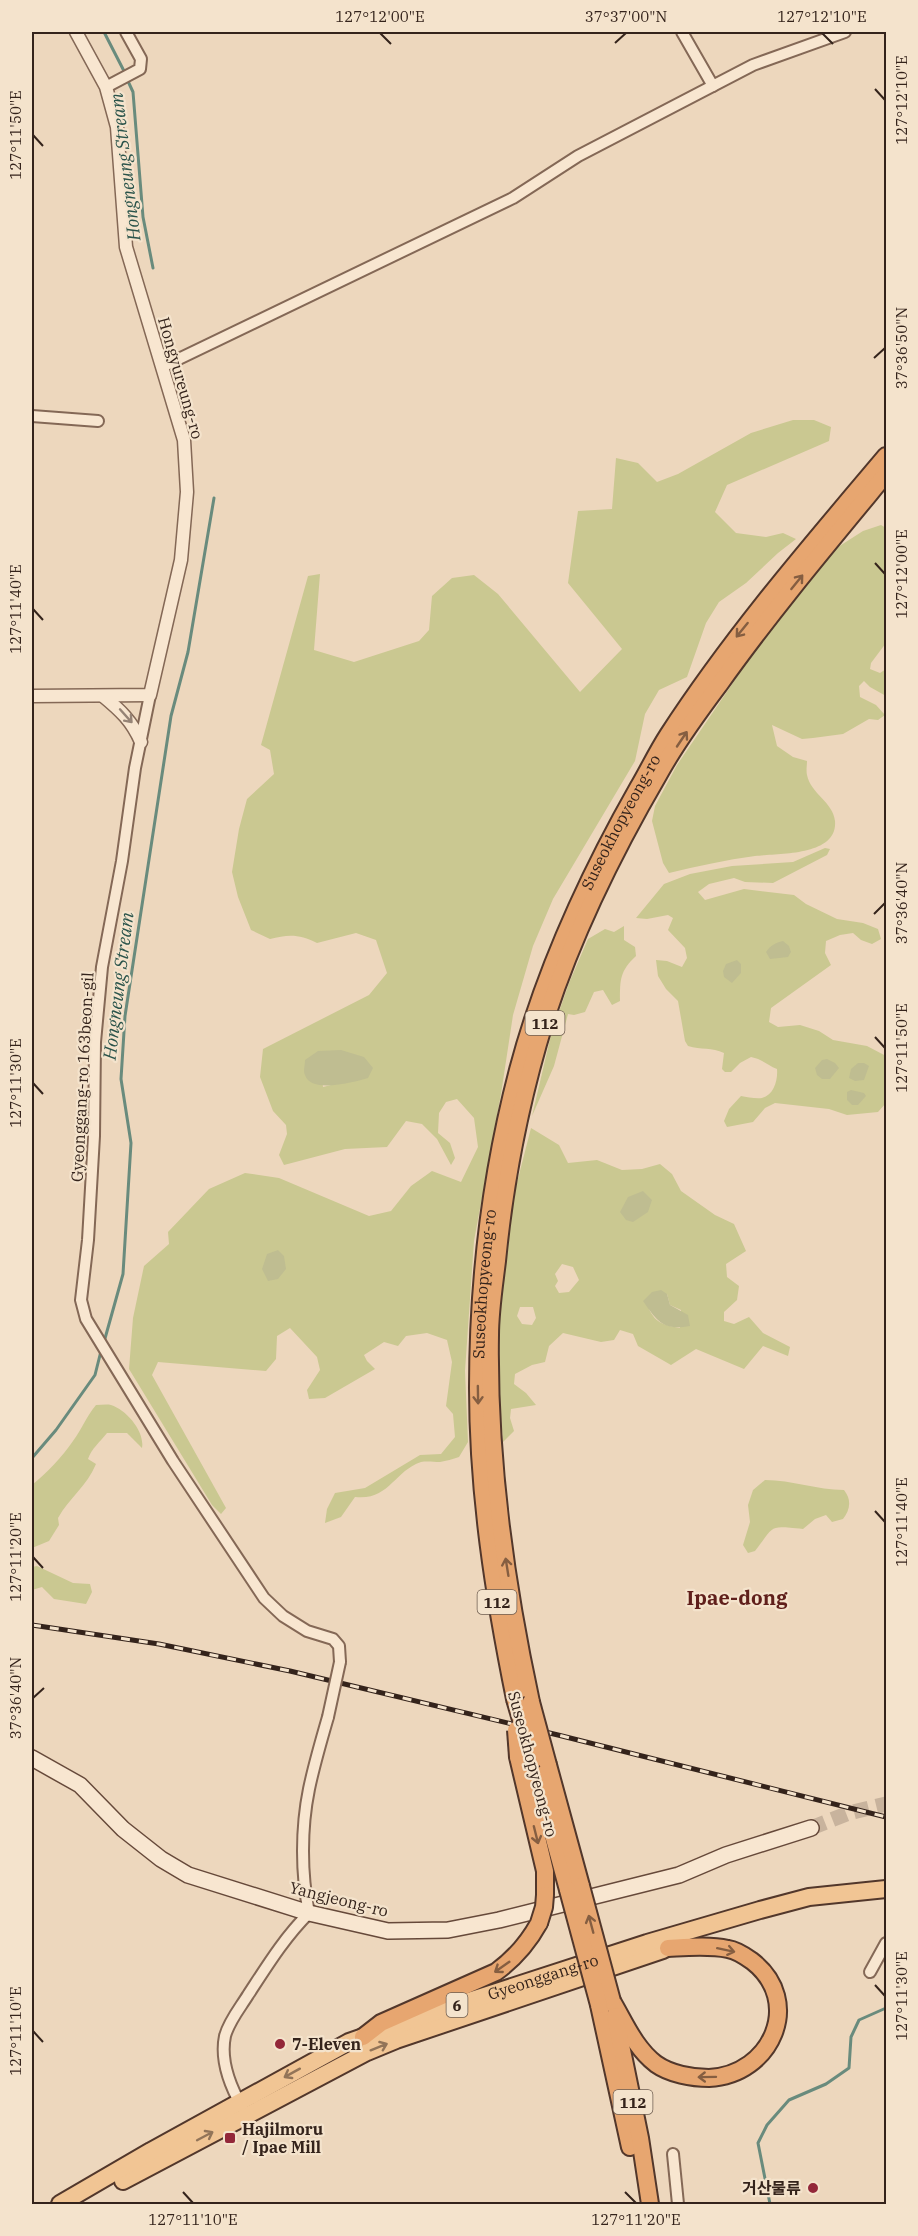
<svg xmlns="http://www.w3.org/2000/svg" width="918" height="2236" font-family="'IBM Plex Serif','Noto Sans KR',serif">
<rect width="100%" height="100%" fill="#edd7bd"/>
<g fill="#cac891" fill-rule="evenodd">
<path d="M793 420H814L831 427 829 441 727 485 715 512 736 533 766 537 783 533 796 539 778 553 746 583 719 602 706 623 687 677 659 690 645 714 635 761 553 899 533 946 513 1015 501 1094 474 1241 465 1371 468 1442 459 1457C453 1459 446 1461 440 1462 434 1462 427 1461 421 1462 394 1471 389 1501 355 1497L341 1517 325 1523 327 1509 335 1493 365 1488 420 1455 441 1454 455 1437 453 1414 446 1406 452 1362 447 1340 427 1333 406 1336 398 1346 384 1342 364 1355 367 1361 375 1369 325 1398 309 1399 307 1390 320 1370 317 1357 290 1328 277 1336 276 1359 266 1371 158 1362 152 1375 226 1508 221 1514 212 1505 129 1369 133 1318 144 1266 169 1244 168 1232 209 1189 245 1173 279 1178 369 1216 391 1211 411 1186 432 1171 461 1182 478 1147 474 1118 457 1099 446 1102 439 1113 438 1133 450 1143 455 1158 451 1165 437 1139 422 1124 406 1121 387 1147 345 1149 284 1165 279 1155 287 1134 286 1125 273 1111 260 1077 263 1049 369 995 387 973 376 940 356 933 317 943C300 934 288 934 270 939L251 930 238 897 232 872 239 829 247 799 274 774 270 750 261 745 308 576 320 574 314 650 354 662 419 641 429 630 432 596 452 578 474 575 498 594 580 692 622 649 568 583 578 511 612 509 616 458 638 463 657 482 678 474 751 433ZM318 1051 339 1083 323 1087Z"/>
<path d="M881 525 886 528V643L871 663 870 669 880 673 886 669V696L870 687 864 681 859 686 860 697 876 705 885 715 878 720 869 719 843 734 813 738 802 739 772 725 777 746 793 757 807 761C807 765 806 771 807 775 811 794 833 802 835 821 838 857 776 853 755 856 726 860 697 866 669 873L663 863 652 821 655 806 677 765 775 621 838 547 863 531Z"/>
<path d="M825 848 830 849 827 855 773 883 745 882 734 878 709 884 698 892 705 900 744 889 794 895 806 904 837 919 863 923 878 929 881 939 872 944 861 940 853 933 840 935 826 941 825 953 831 965 771 1008 769 1022 778 1027 800 1025 819 1031 833 1040 867 1046 886 1056V1103L878 1112 847 1115 829 1109 775 1103 765 1108 753 1122 727 1127 724 1121 729 1109 741 1096C747 1097 756 1099 762 1098 774 1095 778 1080 777 1069 767 1065 762 1059 751 1057L740 1063 731 1072H725L722 1069 724 1053C712 1047 701 1050 688 1046L685 1041 678 1001 666 989 658 976 656 960 667 961 682 967 687 958 685 948 668 930 673 918 668 915 647 919 636 918 664 884 690 874 732 866 793 862Z"/>
<path d="M624 926V940L635 947 636 956C620 971 620 979 620 1001L612 1005 603 990 594 992 585 1012 574 1015 568 1014 554 1066 532 1116 551 1035 569 983 588 939 605 929 614 932Z"/>
<path d="M531 1128 559 1145 568 1163 597 1160 622 1170 642 1169 660 1164 672 1174 681 1191 715 1215 734 1224 746 1251 726 1264 727 1277 739 1286 737 1300 724 1312V1321L734 1324 749 1317 763 1333 790 1347 788 1356 763 1346 744 1369 696 1349 671 1365 638 1346 633 1334 620 1330 614 1340 601 1342 563 1333 549 1346 545 1362 532 1365 515 1374 514 1384 526 1393 536 1405 511 1409 510 1418 514 1431 503 1442C497 1378 496 1313 504 1249 509 1209 521 1168 531 1128ZM562 1264 573 1267 579 1280 569 1292 559 1293 555 1286 558 1281 555 1274ZM667 1294 670 1305 681 1310 680 1328C665 1325 656 1324 649 1309ZM520 1307H533L536 1318 532 1325 522 1324 517 1316Z"/>
<path d="M96 1405C101 1405 107 1404 111 1405 127 1410 145 1432 142 1448L127 1433H107C100 1442 91 1449 88 1459L96 1464C87 1486 69 1498 58 1518L59 1525 49 1541 32 1548V1485C47 1473 62 1457 73 1441 82 1429 86 1417 96 1405Z"/>
<path d="M765 1480C792 1480 817 1490 844 1490 852 1500 850 1510 843 1519L832 1522 826 1515 815 1519 803 1529C768 1526 776 1524 755 1551L748 1553 743 1545 750 1522 748 1505 753 1490Z"/>
<polygon points="37,1566 73,1583 90,1584 92,1592 86,1604 54,1599 42,1587 32,1590 32,1567"/>
</g>
<g fill="#bfbd91">
<path d="M783 941 789 946 791 952 788 957 770 959 766 952C771 945 775 943 783 941Z"/>
<polygon points="737,960 741,964 741,973 732,983 724,977 723,971 726,964"/>
<path d="M341 1050 364 1057 373 1068 368 1078C354 1082 311 1094 305 1075 303 1071 305 1065 305 1060L318 1051Z"/>
<polygon points="827,1059 835,1063 839,1068 830,1079 822,1079 817,1075 815,1068 822,1060"/>
<polygon points="858,1063 864,1063 869,1066 864,1080 855,1081 849,1078 851,1069"/>
<polygon points="851,1090 864,1093 866,1096 858,1105 852,1105 847,1100 847,1092"/>
<polygon points="643,1191 652,1200 648,1212 633,1222 626,1220 620,1212 628,1197"/>
<polygon points="278,1250 284,1256 286,1269 278,1279 268,1281 262,1269 267,1254"/>
<path d="M661 1290 667 1294 670 1305 688 1315 690 1326C663 1331 657 1321 643 1301L652 1292Z"/>
</g>
<g fill="none" stroke-linecap="round" stroke-linejoin="round">
<g stroke="#698b7d" stroke-width="3">
<polyline points="104,32 125,73"/>
<polyline points="127,79 133,92 143,217 153,268"/>
<polyline points="104,1342 123,1274 131,1143 121,1079 125,1016 171,716 188,652 214,498"/>
<polyline points="32,1458 56,1430 95,1375 101,1351"/>
<polyline points="770,2204 758,2143 767,2125 789,2100 826,2084 849,2068 851,2037 859,2020 886,2008"/>
</g>
<polyline stroke="#c8b39d" stroke-width="15" stroke-dasharray="15 8" stroke-linecap="butt" points="811,1828 849,1813 886,1804"/>
<defs>
<g id="minor">
<polyline points="682,32 713,86"/>
<polyline points="106,87 140,69 141,59 126,32"/>
<polyline points="162,367 513,198 578,156 753,65 845,32"/>
<polyline points="32,416 98,421"/>
<polyline points="150,695 135,768 122,861 102,967 95,1042 94,1136 88,1240 81,1300 86,1319 173,1461 264,1598 283,1616 307,1631 333,1639 339,1646 340,1662"/>
<polyline points="870,1972 886,1943"/>
<path d="M242 2107C230 2086 220 2060 225 2036 229 2021 240 2008 248 1995 267 1966 284 1938 309 1913 301 1874 301 1828 309 1789 314 1765 321 1741 328 1717"/>
<polyline points="673,2154 678,2204"/>
</g>
<g id="tertiary">
<polyline points="32,696 150,695 181,560 187,492 184,440 126,247 117,127 106,87 76,32"/>
<path d="M103 696C120 710 132 721 141 742"/>
</g>
<polyline id="secondary" points="32,1758 80,1785 123,1829 161,1859 188,1875 309,1913 388,1931 448,1930 499,1920 679,1875 726,1855 811,1828"/>
<g id="primary">
<polyline points="123,2181 367,2052 396,2040 663,1950"/>
<path id="s1" d="M60 2204 151 2151 349 2042 441 2010 647 1943 760 1910 809 1897 886 1889"/>
</g>
<g id="trunk">
<path id="s2" d="M515 1699C494 1596 478 1493 478 1388 478 1281 491 1173 518 1070 544 972 588 876 638 788 648 771 657 752 668 735 733 635 810 546 886 456"/>
<path d="M531 1702C505 1582 488 1458 490 1335 490 1311 494 1286 497 1261 504 1188 518 1114 538 1044 565 950 610 858 659 774 676 743 698 713 719 685 771 612 829 543 886 474"/>
<polyline points="518,1757 545,1871 545,1895"/>
<polyline points="533,1761 568,1890"/>
<polyline points="548,1765 581,1886"/>
<path d="M612 2001C625 2023 635 2048 656 2064 670 2074 692 2078 709 2078 772 2075 804 2001 752 1961 745 1956 736 1950 728 1949 709 1945 688 1947 668 1948"/>
<polyline points="599,2005 630,2147"/>
<polyline points="615,2016 640,2138 650,2204"/>
<path d="M363 2037 381 2023 496 1972C514 1959 528 1943 539 1923"/>
</g>
</defs>
<use href="#minor" stroke="#846856" stroke-width="14"/>
<use href="#tertiary" stroke="#846856" stroke-width="15"/>
<use href="#secondary" stroke="#66493a" stroke-width="18"/>
<use href="#primary" stroke="#52372b" stroke-width="20"/>
<use href="#trunk" stroke="#52372b" stroke-width="20"/>
<use href="#minor" stroke="#f8e6d0" stroke-width="10"/>
<use href="#tertiary" stroke="#f8e6d0" stroke-width="12"/>
<use href="#secondary" stroke="#f8e6d0" stroke-width="15"/>
<use href="#primary" stroke="#f1c594" stroke-width="16"/>
<use href="#trunk" stroke="#e7a670" stroke-width="16"/>
<defs>
<polyline id="rail" points="32,1625 159,1644 290,1671 558,1735 886,1817"/>
</defs>
<use href="#rail" stroke="#34231b" stroke-width="5"/>
<use href="#rail" stroke="#f4e3cc" stroke-width="3" stroke-dasharray="9" stroke-linecap="butt"/>
<defs>
<polyline id="minor-bridge" points="328,1717 340,1662"/>
<g id="trunk-bridge">
<polyline points="515,1699 533,1761"/>
<polyline points="531,1702 548,1765"/>
<polyline points="516,1730 518,1757"/>
<polyline points="581,1886 612,2001"/>
<polyline points="568,1890 599,2005"/>
<polyline points="539,1923 544,1907 545,1895"/>
</g>
</defs>
<use href="#minor-bridge" stroke="#846856" stroke-width="14" stroke-linecap="butt"/>
<use href="#trunk-bridge" stroke="#52372b" stroke-width="20" stroke-linecap="butt"/>
<use href="#minor-bridge" stroke="#f8e6d0" stroke-width="10"/>
<use href="#trunk-bridge" stroke="#e7a670" stroke-width="16"/>
</g>
<defs><path id="oneway-shaft" d="M-6 0H5M1.5-3L5.5 0L1.5 3" fill="none" stroke-width="1.6" stroke-linecap="round" stroke-linejoin="round" transform="scale(1.5)"/></defs>
<g stroke="#855e41">
<use href="#oneway-shaft" transform="translate(797 582) rotate(-51)"/>
<use href="#oneway-shaft" transform="translate(742 630) rotate(129)"/>
<use href="#oneway-shaft" transform="translate(682 739) rotate(-56)"/>
<use href="#oneway-shaft" transform="translate(478 1395) rotate(89)"/>
<use href="#oneway-shaft" transform="translate(507 1567) rotate(-99)"/>
<use href="#oneway-shaft" transform="translate(536 1835) rotate(76)"/>
<use href="#oneway-shaft" transform="translate(591 1924) rotate(-105)"/>
<use href="#oneway-shaft" transform="translate(726 1950) rotate(12)"/>
<use href="#oneway-shaft" transform="translate(502 1967) rotate(145)"/>
<use href="#oneway-shaft" transform="translate(707 2077) rotate(179)"/>
</g>
<use stroke="#968476" href="#oneway-shaft" transform="translate(126 716) rotate(48)"/>
<g stroke="#927458">
<use href="#oneway-shaft" transform="translate(379 2047) rotate(-22)"/>
<use href="#oneway-shaft" transform="translate(292 2073) rotate(151)"/>
<use href="#oneway-shaft" transform="translate(205 2136) rotate(-28)"/>
</g>
<path fill="none" stroke="#34231b" stroke-width="2" d="M380 33 391 44M822 33 833 44M615 43 626 33M875 89 885 100M33 135 43 146M874 358 885 348M875 563 885 574M33 609 43 620M874 914 885 903M875 1037 885 1048M33 1083 43 1094M875 1511 885 1522M33 1557 43 1568M33 1698 44 1688M875 1985 885 1996M33 2031 43 2042M183 2192 193 2203M625 2192 636 2203"/>
<g fill="#932739" stroke="#f4e3cc" stroke-width="2">
<circle cx="280" cy="2044" r="6"/>
<rect x="224" y="2132" width="12" height="12" rx="3"/>
<circle cx="813" cy="2188" r="6"/>
</g>
<g text-anchor="middle" dominant-baseline="central" stroke-width="4.5" stroke-linejoin="round" paint-order="stroke">
<g fill="#f4e3cc" stroke="#6e5d50" stroke-width="1.5">
<rect x="525.5" y="1011" width="39" height="24" rx="4.5"/>
<rect x="477.5" y="1590" width="39" height="24" rx="4.5"/>
<rect x="446.5" y="1993" width="21" height="24" rx="4.5"/>
<rect x="613.5" y="2090" width="39" height="24" rx="4.5"/>
</g>
<g font-size="15" font-weight="bold" fill="#34231b">
<text x="545" y="1023">112</text>
<text x="497" y="1602">112</text>
<text x="457" y="2005">6</text>
<text x="633" y="2102">112</text>
</g>
<g font-size="16" fill="#34231b" stroke="#f4e3cc">
<text transform="translate(181 378) rotate(74)">Hongyureung-ro</text>
<text stroke="none"><textPath href="#s2" startOffset="904">Suseokhopyeong-ro</textPath></text>
<text transform="translate(82 1077) rotate(-87)">Gyeonggang-ro 163beon-gil</text>
<text stroke="none"><textPath href="#s2" startOffset="418">Suseokhopyeong-ro</textPath></text>
<text transform="translate(533 1764) rotate(75)">Suseokhopyeong-ro</text>
<text transform="translate(339 1899) rotate(14)">Yangjeong-ro</text>
<text stroke="none"><textPath href="#s1" startOffset="536">Gyeonggang-ro</textPath></text>
</g>
<g font-size="16" font-weight="bold" fill="#34231b" stroke="#f4e3cc" text-anchor="start">
<text x="292" y="2044">7-Eleven</text>
<text x="242" y="2129">Hajilmoru<tspan x="242" dy="18">/ Ipae Mill</tspan></text>
<text x="801" y="2188" text-anchor="end">거산물류</text>
</g>
<g font-size="18" font-style="italic" fill="#2a534a" stroke="#f4e3cc">
<text transform="translate(125 167) rotate(-97)">Hongneung Stream</text>
<text transform="translate(118 986) rotate(-83)">Hongneung Stream</text>
</g>
<g font-size="20" font-weight="bold" fill="#601f1b" stroke="#f4e3cc">
<text x="737" y="1597">Ipae-dong</text>
</g>
</g>
<rect width="918" height="2236" fill="none" stroke="#f4e3cc" stroke-width="66"/>
<rect x="33" y="33" width="852" height="2170" fill="none" stroke="#34231b" stroke-width="2"/>
<g font-size="15" text-anchor="middle" fill="#34231b">
<text x="380" y="22">127°12'00"E</text>
<text x="626" y="22">37°37'00"N</text>
<text x="822" y="22">127°12'10"E</text>
<text transform="translate(902 100) rotate(-90)" y="5">127°12'10"E</text>
<text transform="translate(16 135) rotate(-90)" y="5">127°11'50"E</text>
<text transform="translate(902 348) rotate(-90)" y="5">37°36'50"N</text>
<text transform="translate(902 574) rotate(-90)" y="5">127°12'00"E</text>
<text transform="translate(16 609) rotate(-90)" y="5">127°11'40"E</text>
<text transform="translate(902 903) rotate(-90)" y="5">37°36'40"N</text>
<text transform="translate(902 1048) rotate(-90)" y="5">127°11'50"E</text>
<text transform="translate(16 1083) rotate(-90)" y="5">127°11'30"E</text>
<text transform="translate(902 1522) rotate(-90)" y="5">127°11'40"E</text>
<text transform="translate(16 1557) rotate(-90)" y="5">127°11'20"E</text>
<text transform="translate(16 1698) rotate(-90)" y="5">37°36'40"N</text>
<text transform="translate(902 1996) rotate(-90)" y="5">127°11'30"E</text>
<text transform="translate(16 2031) rotate(-90)" y="5">127°11'10"E</text>
<text x="193" y="2225">127°11'10"E</text>
<text x="636" y="2225">127°11'20"E</text>
</g>
</svg>
